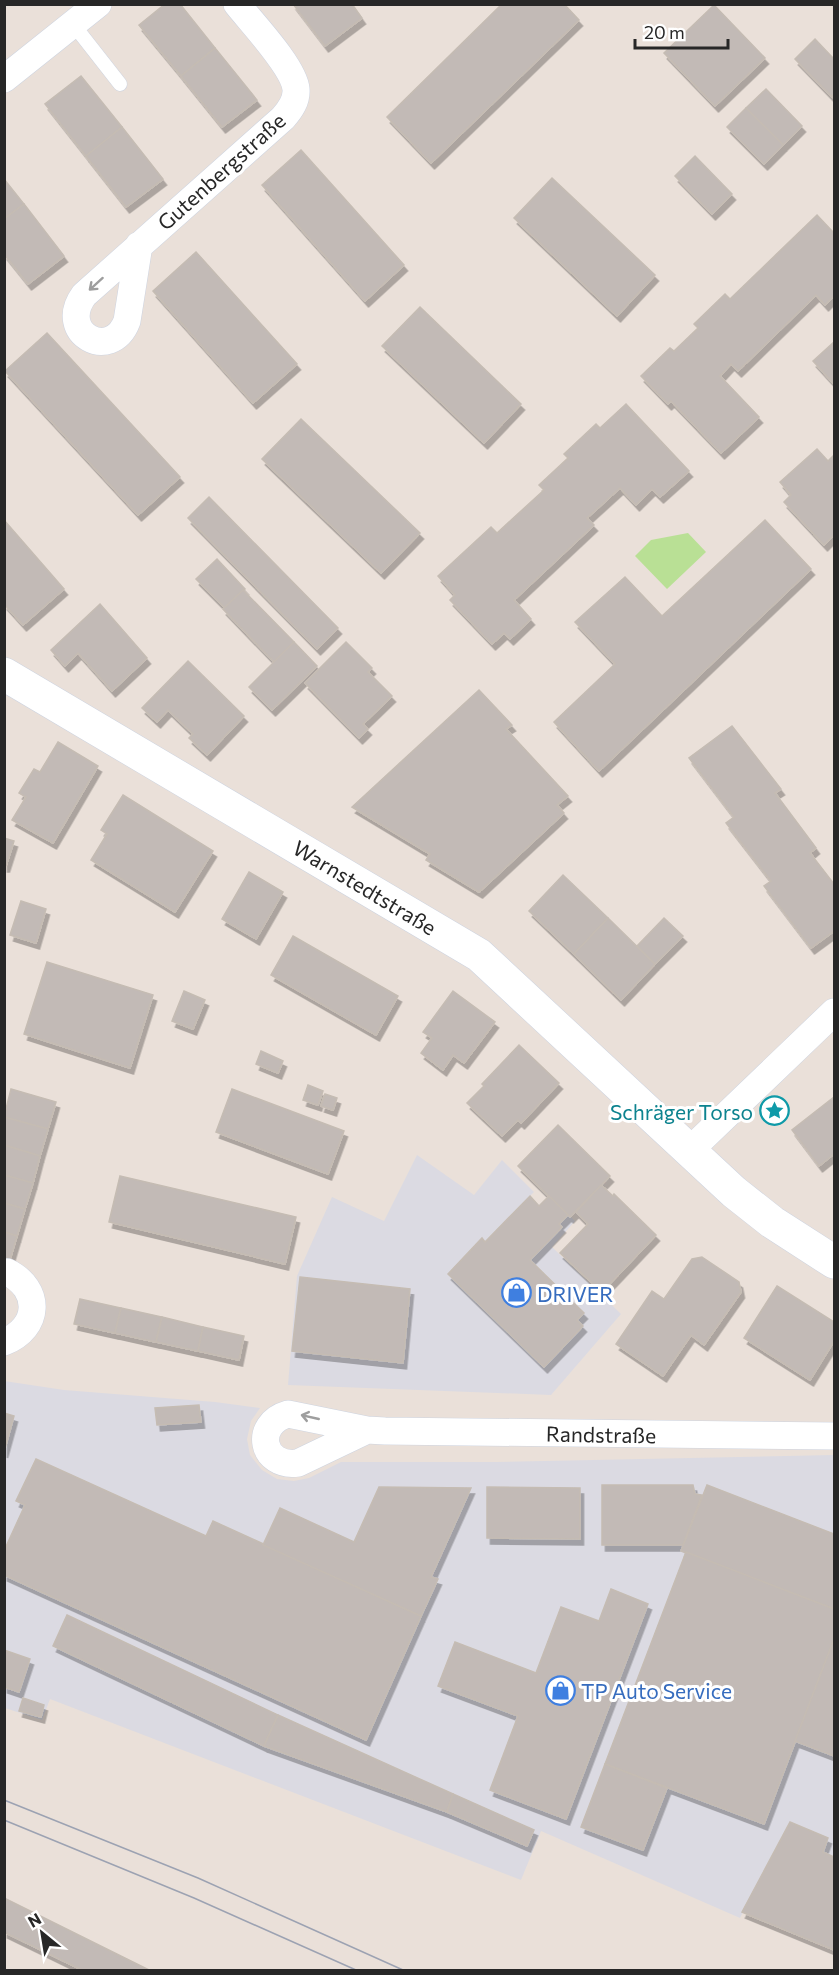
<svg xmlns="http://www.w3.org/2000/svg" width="839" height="1975" font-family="Commissioner,sans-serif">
<defs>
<filter id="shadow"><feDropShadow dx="3.5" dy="6" stdDeviation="0" flood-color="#0004"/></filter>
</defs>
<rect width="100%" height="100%" fill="#eae0d9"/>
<g fill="#dbdae2">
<polygon points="417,1155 474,1195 502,1160 534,1192 530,1196 539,1205 549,1196 575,1221 552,1247 621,1314 551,1395 288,1385 297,1276 332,1197 384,1221"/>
<polygon points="4,1381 64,1390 215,1402 260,1408 251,1421 247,1439 250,1455 262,1470 277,1479 294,1481 309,1478 341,1462 497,1462 834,1455 834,1950 743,1912 740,1918 541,1831 521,1880 50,1699 42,1720 5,1708"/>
</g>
<polygon fill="#b9e095" points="688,533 706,552 667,589 635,556 651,540"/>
<g fill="#c2bab6" stroke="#c5bcb3" stroke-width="1.5" filter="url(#shadow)">
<polygon points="165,4 180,4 215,48 181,76 139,25"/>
<polygon points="293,4 352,4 362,18 325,46"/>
<polygon points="502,4 564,4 579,20 431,163 387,117"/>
<polygon points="714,5 765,58 715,106 664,53"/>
<polygon points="815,39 834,59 834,94 832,97 795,59"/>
<polygon points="215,48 257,100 222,127 181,76"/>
<polygon points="81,76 122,127 86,156 45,104"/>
<polygon points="766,89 802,126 783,145 746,108"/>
<polygon points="746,108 783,145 764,164 727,127"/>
<polygon points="122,127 163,179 126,207 86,156"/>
<polygon points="301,150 404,265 365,301 262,185"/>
<polygon points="695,156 732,194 712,214 675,176"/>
<polygon points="552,178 655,275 617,316 514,218"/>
<polygon points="4,179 24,204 4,219"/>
<polygon points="24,204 64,256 28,284 4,254 4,219"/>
<polygon points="817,215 834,233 834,296 825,305 816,295 738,371 731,364 720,376 759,417 721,453 671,401 668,404 641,376 670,348 674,351 698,328 694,324 725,294 730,299"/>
<polygon points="196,252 297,364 253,403 153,291"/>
<polygon points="420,307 521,404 484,443 382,346"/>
<polygon points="47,333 180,477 138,515 5,371"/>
<polygon points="834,342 834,381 833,383 813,361"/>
<polygon points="626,404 689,471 660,497 652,489 636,505 620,488 587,518 594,525 514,600 531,619 510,639 504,633 492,644 450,600 455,595 438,576 491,527 497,533 544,490 539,485 568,458 564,454 596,424 600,428"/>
<polygon points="301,419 420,533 381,573 262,459"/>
<polygon points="817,449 828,461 834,455 834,535 824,545 784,502 791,495 780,482"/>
<polygon points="209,497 338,628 317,649 188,518"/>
<polygon points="4,520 64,589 23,625 4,604"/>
<polygon points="765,520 811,569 599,771 554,722 615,664 575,622 625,577 662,616"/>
<polygon points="217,559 245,589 225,608 196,579"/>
<polygon points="243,590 294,642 274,662 223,609"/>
<polygon points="100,604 147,658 112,691 78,653 65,666 51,650"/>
<polygon points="294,642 317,666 272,710 249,687"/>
<polygon points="346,642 372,668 368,672 392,696 363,724 368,729 359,738 305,683"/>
<polygon points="188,661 244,716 207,755 189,738 193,734 168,710 157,722 142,708"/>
<polygon points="479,690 512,725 506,729 568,796 557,805 564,813 479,892 426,860 430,854 352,807"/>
<polygon points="732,726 781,789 775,793 816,848 810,853 834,884 834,931 811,948 764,886 771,881 726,823 734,817 689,758"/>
<polygon points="58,742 98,766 53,843 12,820 26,797 19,793 34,769 40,772"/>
<polygon points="123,795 213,851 175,912 91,860 107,834 101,830"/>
<polygon points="4,838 14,841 6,866 4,866"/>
<polygon points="249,872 283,892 256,939 222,919"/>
<polygon points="563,875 608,918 574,954 529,911"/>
<polygon points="21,901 46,909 36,943 10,935"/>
<polygon points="608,918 655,964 621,1000 574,954"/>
<polygon points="664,918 683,936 655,964 637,946"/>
<polygon points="293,936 398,996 376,1035 271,975"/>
<polygon points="47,962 153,995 130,1068 24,1034"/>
<polygon points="184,991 205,1000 193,1029 172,1021"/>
<polygon points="453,991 495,1022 464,1063 453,1055 443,1070 421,1053 432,1038 423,1032"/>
<polygon points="519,1045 559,1083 521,1123 518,1120 502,1136 467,1103 484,1086 482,1084"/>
<polygon points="261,1051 283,1061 278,1073 256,1064"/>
<polygon points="308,1085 323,1091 318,1105 303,1100"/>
<polygon points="11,1089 56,1102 48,1129 4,1117"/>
<polygon points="232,1089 344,1131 328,1174 216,1132"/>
<polygon points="325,1094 337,1098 333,1110 321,1106"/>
<polygon points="834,1097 834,1154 819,1166 792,1130"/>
<polygon points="4,1117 48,1129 40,1156 4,1145"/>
<polygon points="558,1125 610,1176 570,1217 518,1166"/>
<polygon points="4,1145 40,1156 33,1183 4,1175"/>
<polygon points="4,1175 33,1183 25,1209 4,1203"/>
<polygon points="120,1176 296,1217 285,1264 109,1222"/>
<polygon points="601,1185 613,1196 614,1194 656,1235 602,1292 560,1253 588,1224 576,1212"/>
<polygon points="530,1196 539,1206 549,1196 568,1215 559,1224 562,1227 530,1260 584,1313 577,1320 583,1326 544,1367 448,1274 482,1238 485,1242"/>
<polygon points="4,1203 25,1209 17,1236 4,1232"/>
<polygon points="4,1232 17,1236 9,1263 4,1262"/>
<polygon points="702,1257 739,1282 741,1292 704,1345 691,1335 663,1376 616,1344 652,1291 664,1299 692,1259"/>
<polygon points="300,1277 410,1289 403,1363 292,1351"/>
<polygon points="777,1286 834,1322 834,1341 810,1380 744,1338"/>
<polygon points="80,1299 121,1308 115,1333 74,1324"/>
<polygon points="121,1308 162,1317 156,1342 115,1333"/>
<polygon points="162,1317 203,1327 198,1351 156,1342"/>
<polygon points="203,1327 244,1336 239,1360 198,1351"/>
<polygon points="199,1405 201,1422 157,1425 155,1408"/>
<polygon points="4,1413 14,1416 4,1452"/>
<polygon points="36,1459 206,1536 213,1521 421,1616 366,1740 4,1575 4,1551 25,1505 16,1501"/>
<polygon points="602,1485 693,1485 695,1494 702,1495 683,1545 602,1545"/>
<polygon points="707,1485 834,1534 834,1609 681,1551"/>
<polygon points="379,1487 471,1488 431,1577 438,1579 421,1616 263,1545 280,1508 354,1542"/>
<polygon points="487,1487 580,1488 580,1539 487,1538"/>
<polygon points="686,1552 834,1609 834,1639 764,1824 605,1764"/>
<polygon points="611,1589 648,1604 566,1819 490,1790 518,1716 438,1686 455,1642 536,1673 561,1607 599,1621"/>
<polygon points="67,1615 278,1715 264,1746 53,1646"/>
<polygon points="834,1639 834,1756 795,1741"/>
<polygon points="4,1650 30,1659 19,1692 4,1687"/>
<polygon points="23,1698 44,1705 41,1717 19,1711"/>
<polygon points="278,1715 453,1794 447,1812 264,1746"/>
<polygon points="605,1764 667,1788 643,1850 581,1827"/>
<polygon points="453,1794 534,1830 527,1846 447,1812"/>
<polygon points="790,1822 828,1838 823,1852 834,1857 834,1950 742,1912"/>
<polygon points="4,1898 149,1970 82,1970 4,1932"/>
</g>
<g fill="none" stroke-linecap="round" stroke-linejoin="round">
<defs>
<polyline id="lane" points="73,24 120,84"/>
<g id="street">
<polyline points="4,79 98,4"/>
<path d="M139 245 127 321C111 363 56 333 84 295L283 118C291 109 297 100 296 89 294 67 252 23 237 4"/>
<polyline points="688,1152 834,1012"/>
<path d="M4 1342C40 1328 42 1289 7 1272"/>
<path d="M367 1430 298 1463C261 1468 253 1424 288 1414L367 1430 385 1431 834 1436"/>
</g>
<polyline id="secondary" points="4,674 479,955 734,1192 772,1222 834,1262"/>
</defs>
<use href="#lane" stroke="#ced4e0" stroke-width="15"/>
<use href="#street" stroke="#ced4e0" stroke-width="28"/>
<use href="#secondary" stroke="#ced4e0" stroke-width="34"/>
<use href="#lane" stroke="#fff" stroke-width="14"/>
<use href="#street" stroke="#fff" stroke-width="27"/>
<use href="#secondary" stroke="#fff" stroke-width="33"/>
<g stroke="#9ca2b2" stroke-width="1.5">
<polyline points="4,1800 198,1878 403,1970"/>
<polyline points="4,1820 194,1898 356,1970"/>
</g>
</g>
<defs><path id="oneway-shaft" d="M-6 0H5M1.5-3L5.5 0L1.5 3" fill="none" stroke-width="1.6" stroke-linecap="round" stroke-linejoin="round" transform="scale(1.5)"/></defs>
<g stroke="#9e9e9e">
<use href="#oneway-shaft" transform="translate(96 284) rotate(138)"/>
<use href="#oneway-shaft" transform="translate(310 1417) rotate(-167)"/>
</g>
<defs>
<symbol id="sight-ring" viewBox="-11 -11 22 22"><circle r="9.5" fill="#fff" stroke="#0f9aa8" stroke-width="1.5"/><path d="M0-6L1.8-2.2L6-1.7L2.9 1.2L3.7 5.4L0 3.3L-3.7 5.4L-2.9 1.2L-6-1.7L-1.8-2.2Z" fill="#0f9aa8"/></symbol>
<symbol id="shop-ring" viewBox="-11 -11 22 22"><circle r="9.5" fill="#fff" stroke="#3f7fe0" stroke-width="1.5"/><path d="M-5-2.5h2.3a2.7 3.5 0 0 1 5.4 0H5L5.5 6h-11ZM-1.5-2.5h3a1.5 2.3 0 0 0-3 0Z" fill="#3f7fe0"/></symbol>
</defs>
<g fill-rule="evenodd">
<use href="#sight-ring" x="758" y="1094" width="33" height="33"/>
<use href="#shop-ring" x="500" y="1276" width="33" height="33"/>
<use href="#shop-ring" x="544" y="1674" width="33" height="33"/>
</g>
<g text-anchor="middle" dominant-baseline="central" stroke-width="6" stroke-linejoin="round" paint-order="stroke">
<g font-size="21" fill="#272727" stroke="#fff">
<text transform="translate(221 171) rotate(-42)">Gutenbergstraße</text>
<text transform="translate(365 887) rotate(31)">Warnstedtstraße</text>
<text transform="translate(601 1434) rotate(1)">Randstraße</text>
</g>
<g font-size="21" fill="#0d838f" stroke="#fff" text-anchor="end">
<text x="753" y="1111">Schräger Torso</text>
</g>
<g font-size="21" fill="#366cbe" stroke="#fff" text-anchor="start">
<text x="537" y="1293">DRIVER</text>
<text x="581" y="1690">TP Auto Service</text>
</g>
</g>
<rect width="839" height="1975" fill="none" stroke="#272727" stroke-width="12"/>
<g transform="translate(42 1933) rotate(330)" stroke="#ffffff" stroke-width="4.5" paint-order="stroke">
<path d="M0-4.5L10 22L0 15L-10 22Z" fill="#272727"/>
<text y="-9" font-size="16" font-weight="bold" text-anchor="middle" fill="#272727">N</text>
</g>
<path d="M635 39v9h93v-9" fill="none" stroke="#272727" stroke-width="3"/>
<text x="644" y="39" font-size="18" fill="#272727" stroke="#ffffff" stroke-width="4.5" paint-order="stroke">20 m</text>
</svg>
